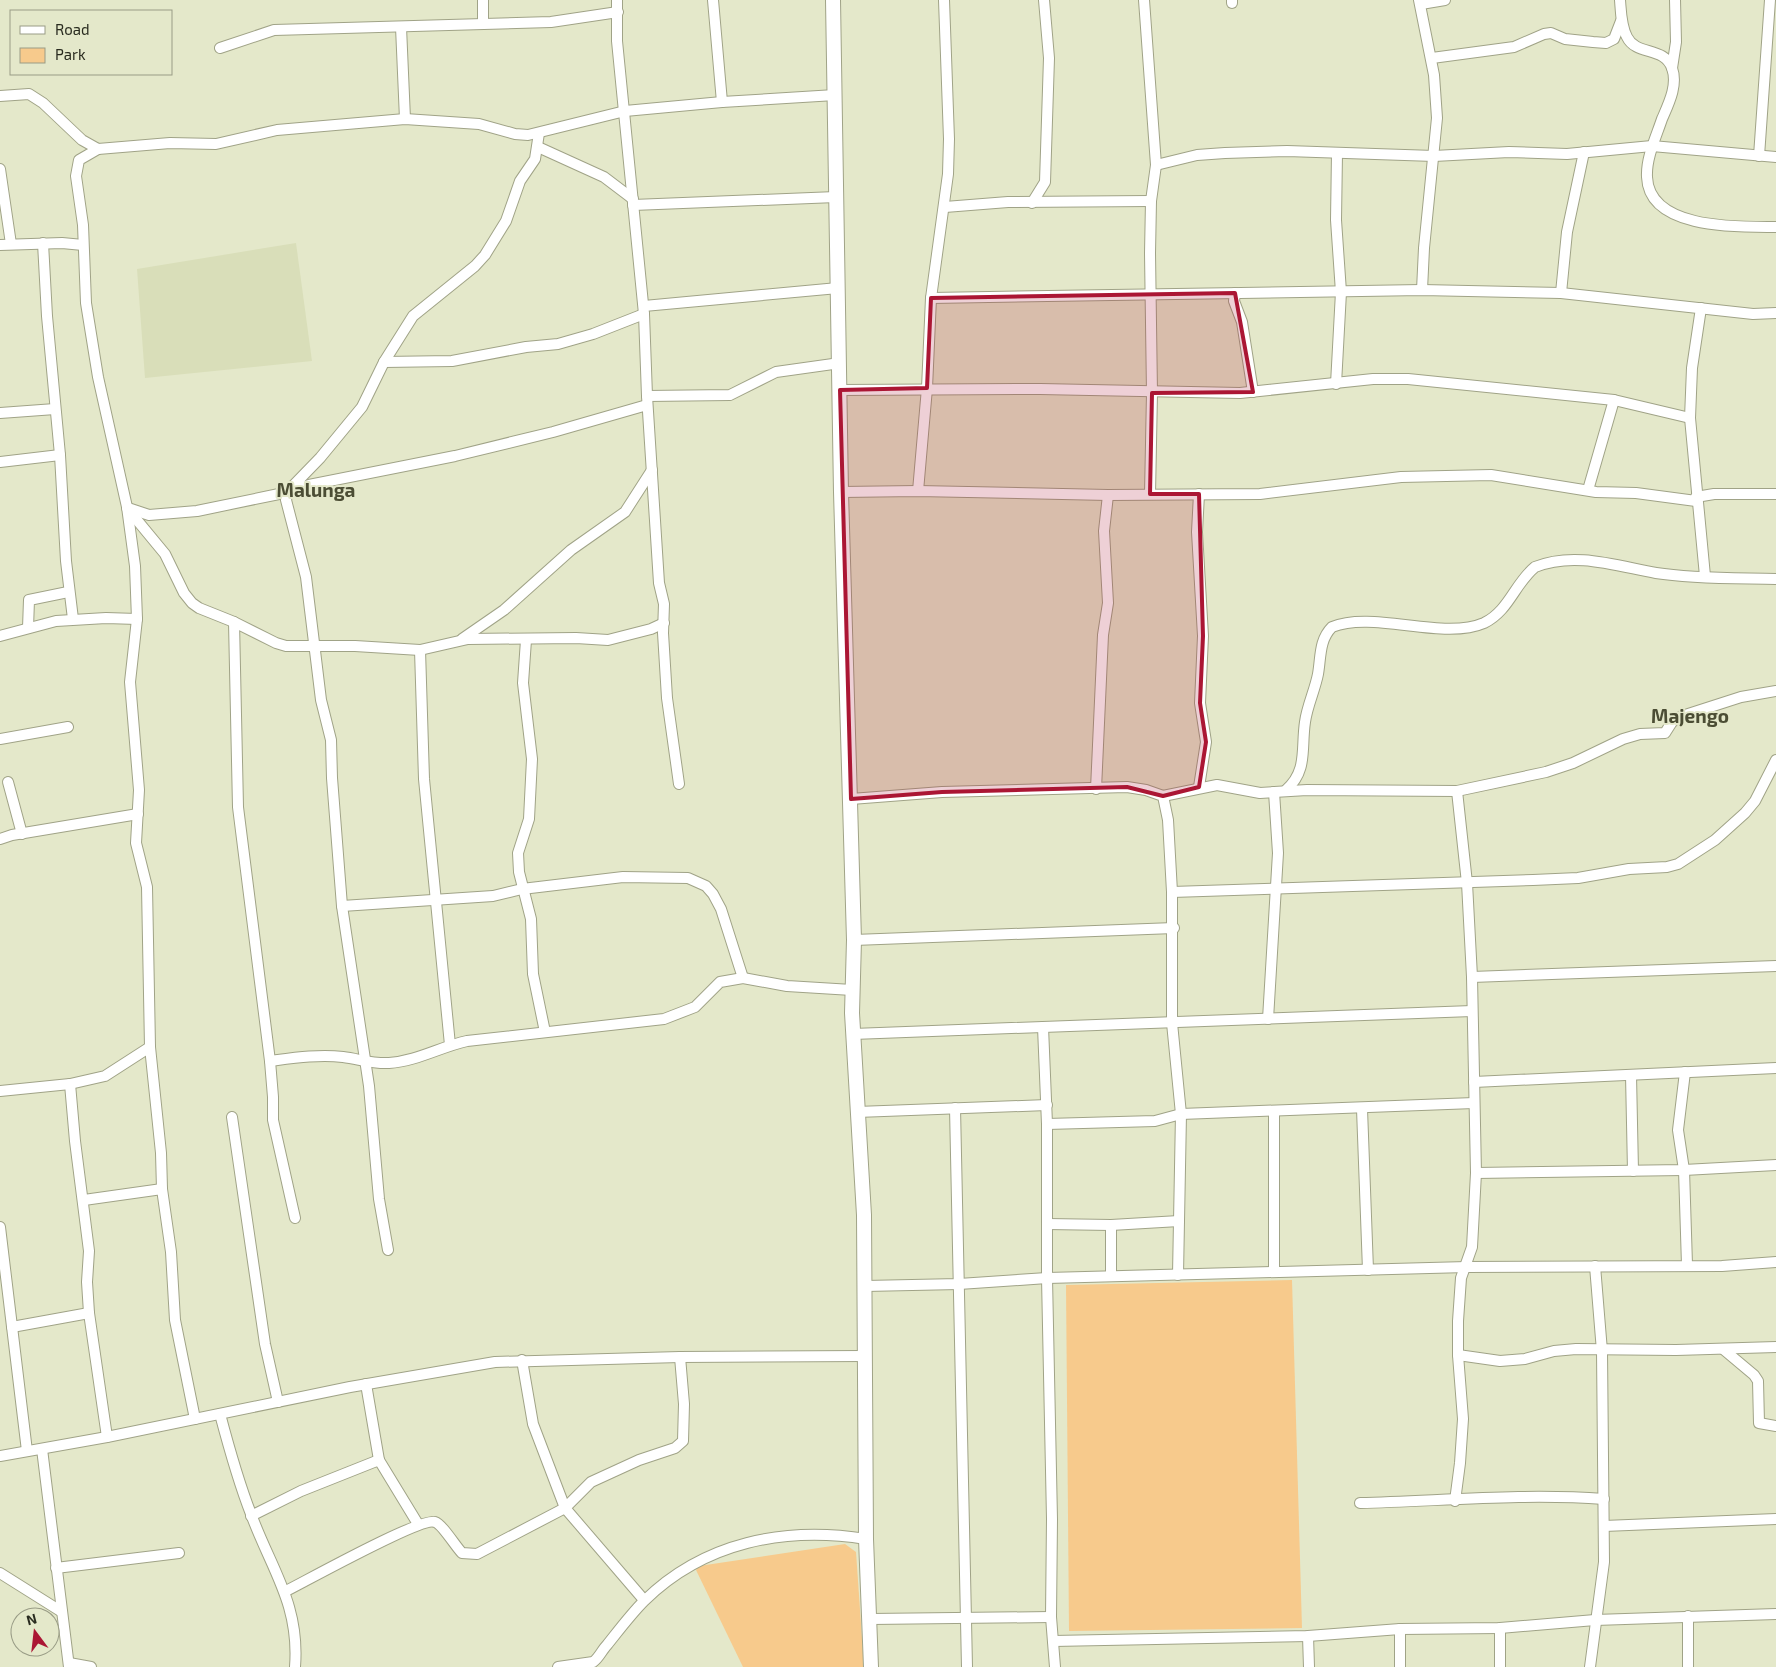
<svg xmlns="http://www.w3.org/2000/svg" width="1776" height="1667" font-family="'Exo 2',sans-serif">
<rect width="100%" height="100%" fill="#e4e8ca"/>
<polygon fill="#d9deb9" points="296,243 312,361 145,378 137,269"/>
<g fill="#f7ca8c">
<polygon points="1292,1280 1302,1628 1069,1631 1066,1285"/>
<polygon points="845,1544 856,1552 864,1667 743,1667 696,1570 699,1566"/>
</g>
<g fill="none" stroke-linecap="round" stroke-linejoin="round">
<defs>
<g id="minor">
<polyline points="617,0 617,41 644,314 647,396 659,583 664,604 663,633 667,698 679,784"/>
<polyline points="713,0 722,102"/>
<polyline points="1144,0 1156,165 1151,201 1150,253 1152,393 1150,494"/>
<polyline points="1232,0 1232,3"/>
<polyline points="1419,0 1434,75 1437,118 1424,248 1422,290"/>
<path d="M1620 0C1621 12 1621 26 1627 37 1636 56 1664 46 1672 68 1678 85 1669 103 1662 119 1656 137 1646 158 1647 177 1649 230 1739 227 1776 227"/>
<polyline points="1421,4 1445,0"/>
<polyline points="483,24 483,0"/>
<polyline points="401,27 405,119"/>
<polyline points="220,48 274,30 551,22 618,12"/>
<polyline points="1432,58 1514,47 1544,34 1551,33 1565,39 1593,42 1606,43 1614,39 1621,21"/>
<polyline points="1672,68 1676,42 1675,0"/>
<polyline points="0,96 29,94 43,103 82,140 98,149 170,143 216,144 277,130 405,119 479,124 515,134 528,135 625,111 722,102 835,95"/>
<polyline points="538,147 604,177 633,199"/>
<polyline points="98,149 79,160 76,176 83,225 86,303 98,377 127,507 135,566 137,619 130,682 139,790 136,843 147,887 150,1047 161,1153 162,1189 171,1252 175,1320 195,1419"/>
<polyline points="1759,156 1770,0"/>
<polyline points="1156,165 1197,155 1225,153 1287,151 1434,156 1509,152 1567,154 1652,146 1776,157"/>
<polyline points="0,169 11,244"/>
<polyline points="1032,203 1045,182 1049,58 1044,0"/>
<polyline points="633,205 836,197"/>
<polyline points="945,207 1008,202 1151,201"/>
<polyline points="43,243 47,316 60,455 66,561 73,619"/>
<polyline points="0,245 62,243 83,245"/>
<polyline points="1235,293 1234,301 1242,322 1253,392"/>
<polyline points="1561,293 1567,232 1584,152"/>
<polyline points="931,298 1422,290 1561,293 1753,314 1776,313"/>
<polyline points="644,306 838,288"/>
<polyline points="1701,308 1692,368 1690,418 1705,576"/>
<polyline points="384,362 452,361 526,347 558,344 593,334 644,314"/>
<polyline points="1336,384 1341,292 1336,220 1337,153"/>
<polyline points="840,390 1040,389 1240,393 1373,379 1408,379 1614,400 1690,418"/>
<polyline points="647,396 730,395 776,372 840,363"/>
<polyline points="0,413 55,409"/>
<polyline points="0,462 60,455"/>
<polyline points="1588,490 1614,400"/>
<polyline points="918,491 927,388 931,298 948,174 949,139 944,0"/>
<polyline points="841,492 918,491 1108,495 1260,494 1401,477 1491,475 1596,492 1636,493 1696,501"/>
<polyline points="1696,497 1714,494 1776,494"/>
<polyline points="127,508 165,554 184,593 192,603 199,608 234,622 276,643 286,646 355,646 420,650 468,639 576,638 608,640 651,629 664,623"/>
<polyline points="128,508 149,515 197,511 279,494 309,485 455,456 553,432 647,405"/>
<polyline points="234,622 238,807 270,1061 273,1097 273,1120 295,1218"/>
<polyline points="28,628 29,600 68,592"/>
<polyline points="0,636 56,621 106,618 137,619"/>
<polyline points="462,639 504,610 571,550 625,512 652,470"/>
<polyline points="526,640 523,683 532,759 529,819 518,853 519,872 531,919 533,974 545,1032"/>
<polyline points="420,650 424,779 450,1045"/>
<polyline points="0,739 68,727"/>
<polyline points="8,782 22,834"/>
<polyline points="1199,787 1206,742 1200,703 1203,636 1197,532 1199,494"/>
<polyline points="1096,789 1103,635 1108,603 1104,531 1108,495"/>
<path d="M1286 790C1308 771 1301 748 1305 722 1307 706 1315 690 1318 674 1321 657 1319 640 1332 627 1373 610 1443 641 1484 623 1509 611 1515 583 1535 567 1574 551 1617 566 1656 573 1694 579 1738 578 1776 579"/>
<polyline points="1457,791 1546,772 1573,763 1623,739 1640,734 1665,733 1672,722 1682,716 1741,697 1776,691"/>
<polyline points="1163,796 1217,785 1260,793 1307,790 1457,791 1467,883 1472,977 1476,1173 1472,1247 1461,1278 1458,1321 1458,1355 1463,1419 1460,1463 1455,1501"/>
<polyline points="851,799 942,792 1127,787 1146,790 1163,796 1168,820 1172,892 1172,1023 1181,1114 1178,1275"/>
<polyline points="0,839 12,835 138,814"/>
<polyline points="1172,892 1533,880 1578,878 1629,869 1667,867 1678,864 1715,840 1745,813 1755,801 1776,760"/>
<polyline points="342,906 493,896 522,889 623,877 688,878 706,886 713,894 721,909 743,978"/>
<polyline points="854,940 1174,928"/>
<polyline points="1472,977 1776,966"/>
<polyline points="1268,1019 1278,853 1274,792"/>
<polyline points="1043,1027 1047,1124 1047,1278 1052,1519 1051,1617 1055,1667"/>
<polyline points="853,1034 1472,1011"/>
<path d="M270 1061C293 1058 319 1054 343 1057 359 1059 373 1064 389 1063 417 1061 440 1047 467 1041L664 1019 695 1007 720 982 743 978 787 986 852 990"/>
<polyline points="1685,1072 1678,1130 1684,1170 1687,1265"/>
<polyline points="1631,1075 1633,1171"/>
<polyline points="1474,1082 1776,1068"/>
<polyline points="70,1084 75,1141 89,1251 87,1282 89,1313 107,1437"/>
<polyline points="0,1091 70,1084 105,1076 150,1047"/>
<polyline points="955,1108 967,1667"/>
<polyline points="1362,1109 1368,1270"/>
<polyline points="857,1112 1047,1105"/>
<polyline points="232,1117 265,1344 278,1402"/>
<polyline points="1047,1124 1155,1121 1181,1114 1474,1103"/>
<polyline points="1476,1173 1684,1170 1776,1165"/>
<polyline points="84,1200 162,1189"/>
<polyline points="1047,1224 1111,1225 1179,1221"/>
<polyline points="0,1227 27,1451"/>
<polyline points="388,1250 379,1199 369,1086 342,906 332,778 331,740 321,700 306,577 286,500 288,491 320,458 362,407 384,362 413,316 475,266 485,255 506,221 520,181 535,159 539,133"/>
<polyline points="1274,1272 1274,1111"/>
<polyline points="1111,1276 1111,1225"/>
<polyline points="865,1286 959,1284 1047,1278 1467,1267 1722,1266 1776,1262"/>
<polyline points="12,1327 89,1313"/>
<polyline points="1723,1349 1754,1375 1758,1381 1759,1423 1776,1426"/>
<polyline points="1458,1355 1500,1361 1525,1359 1554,1351 1576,1349 1676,1350 1776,1347"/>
<polyline points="522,1360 533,1424 565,1508 644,1600"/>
<polyline points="366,1384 379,1460"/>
<path d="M220 1414C229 1448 238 1481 251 1514 271 1569 300 1604 295 1667"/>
<polyline points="42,1449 69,1667"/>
<polyline points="0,1456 107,1437 350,1387 495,1362 680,1357 865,1356"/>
<path d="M1360 1503C1441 1501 1523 1493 1604 1499"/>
<polyline points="251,1516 301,1491 379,1460 418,1524"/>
<polyline points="1604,1526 1776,1519"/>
<polyline points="56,1568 179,1553"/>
<polyline points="0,1573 62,1612"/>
<path d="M286 1591C306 1581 421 1517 435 1522 442 1524 456 1547 462 1553L477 1554 565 1508 591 1482 639 1460 675 1448 683 1441 684 1404 680 1357"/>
<polyline points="871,1619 1051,1617"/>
<polyline points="1500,1628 1500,1667"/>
<polyline points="1400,1629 1400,1667"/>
<polyline points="1308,1636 1309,1667"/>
<polyline points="1053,1641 1308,1636 1400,1629 1500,1628 1595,1620 1776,1614"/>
<polyline points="69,1663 91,1667"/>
<path d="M558 1667 593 1662C599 1658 602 1650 607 1645 619 1630 631 1614 644 1601 704 1542 785 1526 866 1539"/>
<polyline points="1590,1667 1604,1562 1602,1351 1595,1266"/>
<polyline points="1688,1667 1688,1616"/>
</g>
<polyline id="tertiary" points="833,0 841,492 854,940 852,1013 864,1215 866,1539 871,1667"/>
</defs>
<use href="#minor" stroke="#a0a387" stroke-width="12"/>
<use href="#tertiary" stroke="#a0a387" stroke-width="16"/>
<use href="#minor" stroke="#fff" stroke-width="10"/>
<use href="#tertiary" stroke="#fff" stroke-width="14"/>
</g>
<path fill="#ab1634" fill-opacity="0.2" stroke="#ab1634" stroke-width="4" stroke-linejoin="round" d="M1235 293 1253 392 1152 393 1150 494H1199L1203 636 1200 703 1206 742 1199 787 1163 796 1127 787 942 792 851 799 840 390 927 388 931 298Z"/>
<g text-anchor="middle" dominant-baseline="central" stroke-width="4" stroke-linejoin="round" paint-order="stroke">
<g font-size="19" font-weight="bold" fill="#4b4d34" stroke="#e4e8ca">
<text x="316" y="489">Malunga</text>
<text x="1690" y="715">Majengo</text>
</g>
</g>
<rect x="10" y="10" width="162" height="65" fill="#e4e8ca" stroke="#999c86"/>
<rect x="20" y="26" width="25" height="8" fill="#ffffff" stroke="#999c86"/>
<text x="55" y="35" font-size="15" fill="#292b1f">Road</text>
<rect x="20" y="48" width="25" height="15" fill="#f7ca8c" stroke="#999c86"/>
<text x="55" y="60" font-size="15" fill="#292b1f">Park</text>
<g transform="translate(35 1632) rotate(345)"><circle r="24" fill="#e4e8ca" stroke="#999c86"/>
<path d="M0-4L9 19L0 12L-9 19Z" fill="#ab1634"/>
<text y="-8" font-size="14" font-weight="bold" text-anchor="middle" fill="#292b1f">N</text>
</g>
</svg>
